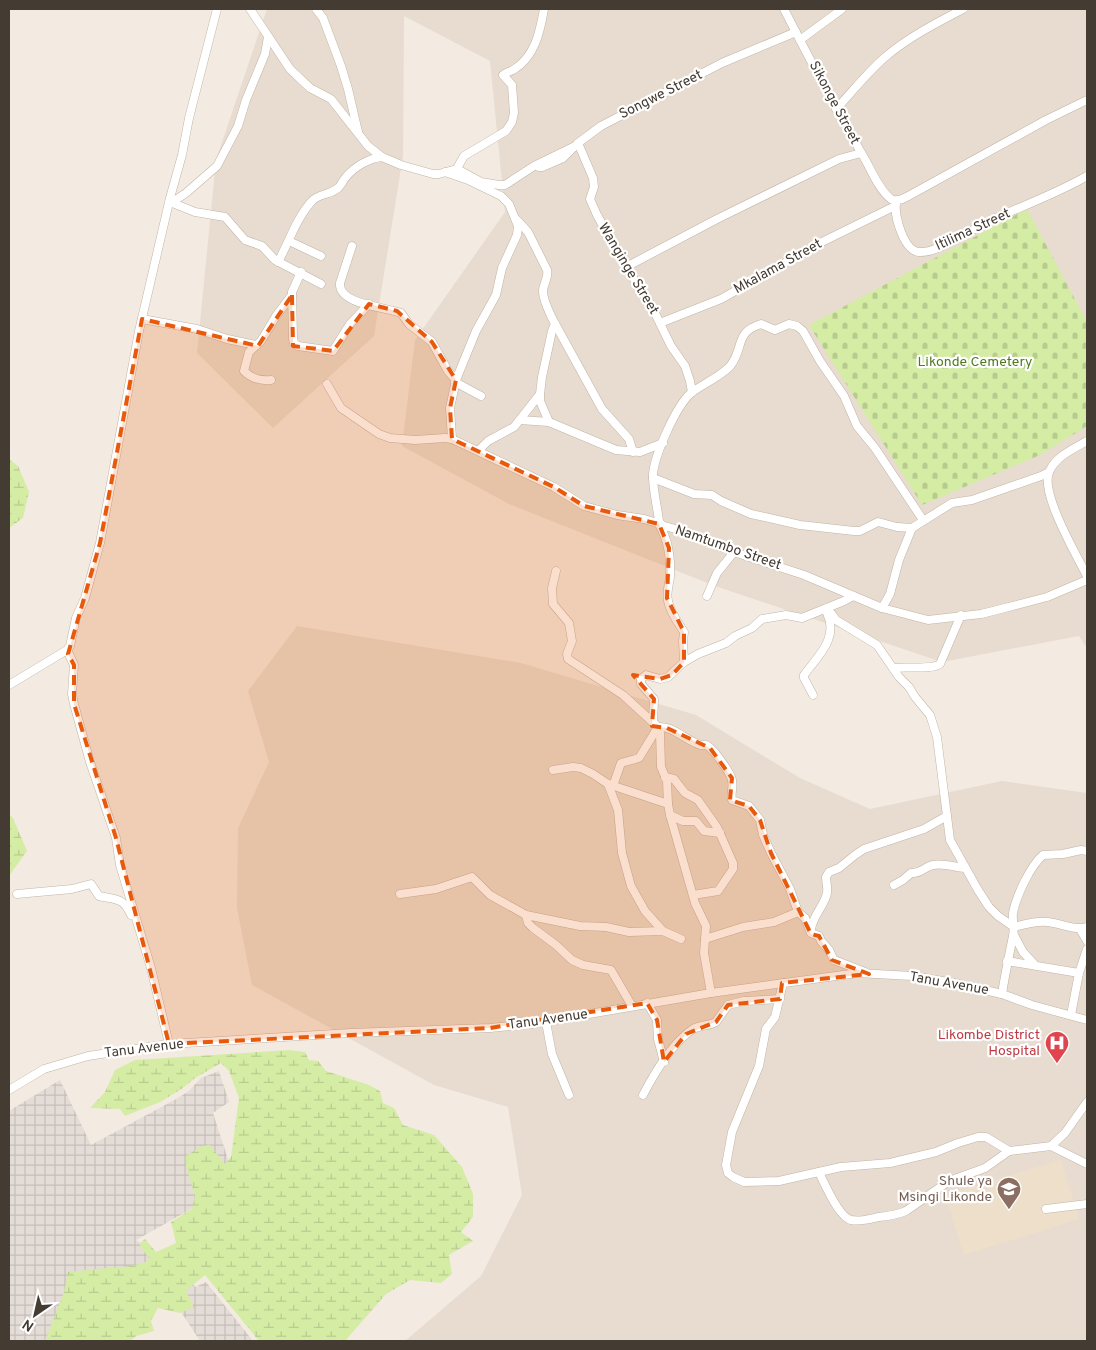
<svg xmlns="http://www.w3.org/2000/svg" width="1096" height="1350" font-family="Overpass,sans-serif">
<defs>
<pattern id="industrial-grid" width="8" height="8" patternUnits="userSpaceOnUse" patternTransform="scale(1.25)"><rect width="8" height="8" fill="#e4dcd7"/><path d="M0 4h8M4 0v8" fill="none" stroke="#c5beb9"/></pattern>
<pattern id="wetland-marsh" width="20" height="14" patternUnits="userSpaceOnUse" patternTransform="scale(1.25)"><rect width="20" height="14" fill="#d5eca5"/><path d="M1 5h8M5 5V1M11 12h8M15 12V8" fill="none" stroke="#b8cb8e"/></pattern>
<pattern id="cemetery-stones" width="16" height="16" patternUnits="userSpaceOnUse" patternTransform="scale(1.25)"><rect width="16" height="16" fill="#d5eca5"/><path d="M2 7V4a2 2 0 0 1 4 0v3zM10 15v-3a2 2 0 0 1 4 0v3z" fill="#b8cb8e"/></pattern>
</defs>
<rect width="100%" height="100%" fill="#f3ebe1"/>
<g fill="#e7dccf">
<polygon points="267,9 1087,9 1087,648 1079,636 942,662 715,586 509,504 402,446 415,340 505,212 490,61 404,16 403,156 374,336 273,428 197,353 216,160"/>
<polygon points="297,626 521,663 696,715 800,778 870,809 1002,781 1087,793 1087,1341 405,1341 481,1276 522,1195 508,1107 434,1085 252,985 237,908 238,828 269,762 248,691"/>
</g>
<polygon fill="url(#industrial-grid)" points="219,1071 229,1102 213,1113 236,1184 136,1240 158,1255 180,1263 195,1287 206,1282 253,1341 200,1341 174,1301 125,1293 43,1341 9,1341 9,1111 60,1080 91,1145 178,1098 189,1091 201,1078"/>
<polygon fill="#eddfc9" points="1061,1160 1079,1219 964,1255 945,1195"/>
<g fill="url(#wetland-marsh)">
<polygon points="9,459 18,466 29,492 23,518 9,528"/>
<polygon points="9,814 13,818 27,851 9,876"/>
<path d="M289 1050 305 1052 309 1060 318 1061 326 1071 369 1085 380 1091 383 1103 394 1108 403 1125 434 1135 462 1167 473 1194V1217L461 1232 473 1241 449 1255 452 1274 441 1283 410 1280 386 1294 345 1341H259L205 1275 186 1291 194 1307 180 1313 158 1308 151 1321 154 1331 136 1336 130 1341H45L64 1292 68 1272C81 1271 94 1269 108 1268 123 1267 135 1267 150 1260L139 1244 145 1239 156 1252 176 1243 171 1222 192 1209 195 1196 186 1166V1156L202 1146 210 1145 225 1164 231 1157 239 1098 229 1071 221 1063 195 1078 183 1088 160 1102 125 1116 120 1109 90 1108 105 1092 115 1070 135 1060Z"/>
</g>
<polygon fill="url(#cemetery-stones)" points="1027,209 1087,322 1087,426 1040,455 922,505 809,325"/>
<g fill="none" stroke-linecap="round" stroke-linejoin="round">
<defs>
<g id="minor">
<polyline points="250,9 290,69 310,88 331,99 368,146 382,157 401,165 433,174 439,174 453,170 459,170 481,182 499,185 505,185 534,166 573,147"/>
<polyline points="316,9 323,18 341,66 348,89 358,132"/>
<path d="M784 9C810 60 837 111 866 161 872 172 880 191 891 199 898 203 906 197 912 194L1046 120 1087 100"/>
<polyline points="800,40 842,9"/>
<path d="M836 109C852 92 867 73 884 58 907 38 936 23 963 9"/>
<polyline points="578,143 593,178 594,187 590,199 597,215 626,267 651,305 671,346 685,366 690,381 692,392"/>
<polyline points="539,167 542,167 563,158 578,143 601,126 722,63 796,32"/>
<path d="M456 170 464 156 506 131 512 122 514 113 512 85 503 75C506 72 510 72 513 70 535 57 540 32 544 9"/>
<polyline points="445,172 468,180 501,196 509,204 518,226 517,235 502,268 496,295 476,331 456,380 450,408 452,439"/>
<polyline points="170,202 195,212 225,217 245,240 262,246 275,260 321,284"/>
<polyline points="171,203 186,193 217,166 238,126 246,100 265,54 268,37"/>
<path d="M896 204C894 216 904 251 919 252 936 254 973 229 989 221 1022 206 1056 194 1087 176"/>
<path d="M517 220 528 232 547 270C549 278 543 284 543 291 543 301 549 311 553 320L602 409 629 439 633 452"/>
<polyline points="289,241 321,256"/>
<path d="M352 246 340 283C338 305 387 307 401 313L409 324 432 342 448 371 456 380"/>
<path d="M278 262C289 242 297 217 312 201 319 193 332 195 339 187 342 184 343 180 346 177 354 167 369 158 382 157"/>
<polyline points="626,267 717,219 839,159 861,153"/>
<polyline points="301,272 292,292 293,339 294,343 298,346 333,351 350,324 369,304"/>
<polyline points="142,319 197,329 227,339 256,345"/>
<polyline points="660,323 721,299 822,242 895,206"/>
<path d="M271 380C260 381 252 379 244 371L249 352 261 341 276 316 292 295"/>
<polyline points="455,382 481,396"/>
<polyline points="327,384 341,408 379,434 390,438 415,440 445,438 452,439 554,487 584,506 617,515 644,519 661,524"/>
<polyline points="520,420 549,422 616,450 640,452 663,443"/>
<polyline points="549,422 540,401 540,394 542,377 552,331 555,324"/>
<path d="M1087 441C1073 449 1056 456 1049 472 1040 493 1077 556 1087 576"/>
<polyline points="478,451 488,441 514,427 540,394"/>
<polyline points="653,478 694,494 712,495 721,501 751,514 800,525 854,531 860,531 878,522 897,527 912,528"/>
<path d="M923 520 875 448 857 426 844 396 820 361 803 331 797 326 789 324 775 330 761 324C735 332 744 347 731 365 725 374 701 385 691 393 676 406 654 456 653 475 653 491 657 505 659 521L661 525 686 532 708 542 743 555 804 575 882 608 928 620 981 614 1001 609 1047 597 1087 580"/>
<polyline points="556,571 552,588 553,604 569,623 572,641 567,654 568,659 623,695 658,727 660,733 661,767 667,781 668,804 670,815 695,903 706,926 704,953 711,993"/>
<polyline points="707,596 717,573 734,552"/>
<path d="M827 608 836 620 877 645 899 677 909 687 915 697 930 715 937 737 950 840 978 890 989 907 998 916 1014 927C1025 924 1036 921 1047 922 1061 923 1074 931 1087 927"/>
<polyline points="882,608 890,594 899,560 912,528 952,503 972,500 1041,476 1049,472"/>
<polyline points="67,650 74,665 72,694 74,704 90,762 116,838 120,865 151,968 169,1044"/>
<polyline points="684,662 698,654 726,643 735,636 752,628 762,619 786,615 802,618 844,601 853,596"/>
<path d="M893 668C906 666 932 670 940 664L961 615"/>
<polyline points="9,685 67,650 70,646 76,618 85,598 100,543 139,331 170,198 182,155 189,118 217,9"/>
<path d="M813 695 804 678V675C818 656 839 638 827 613"/>
<path d="M653 721 654 699 641 684V679L646 675 660 679 668 677 684 662 683 641 684 632C678 623 670 612 668 601 666 593 669 585 670 577 671 558 669 541 659 524"/>
<polyline points="553,770 573,767 581,768 593,774 608,784 668,804"/>
<polyline points="665,777 674,779 685,793 698,800 717,827 733,863 733,869 718,891 693,895"/>
<polyline points="608,784 618,810 622,853 631,886 645,911 663,931"/>
<path d="M613 786 621 763 639 758 658 727C675 726 685 741 701 745 706 746 703 743 708 746 715 751 728 770 731 777 735 785 730 792 732 800L749 806 760 820 763 835 771 853 790 889 798 912 805 918 811 933 819 936 821 941 829 950 834 960 865 972"/>
<polyline points="670,815 683,821 696,821 704,831 720,833"/>
<path d="M894 885 903 880 911 873C922 874 923 867 933 865 943 863 954 867 965 868"/>
<path d="M17 894 72 889 91 884 99 896C116 900 123 897 131 915"/>
<polyline points="400,894 436,889 472,877 490,895 526,915 580,926 606,927 629,932 663,931 681,939"/>
<polyline points="526,915 528,923 533,928 556,945 572,960 583,965 611,970 632,1006"/>
<path d="M811 929C813 915 825 905 827 893 828 888 826 882 826 877L829 872 839 868 855 855 864 849 924 829 947 816"/>
<polyline points="1080,929 1087,941"/>
<polyline points="1014,935 1023,952 1035,965"/>
<polyline points="705,939 743,927 774,922 798,912"/>
<polyline points="1007,961 1079,973"/>
<polyline points="783,983 775,1017 766,1029 759,1066 732,1132 726,1165 728,1173 733,1177 744,1182 779,1181 841,1167 890,1163 936,1152 958,1143 978,1137 986,1137 1009,1151 1051,1146 1087,1164"/>
<path d="M1002 994C1005 974 1009 956 1013 936 1015 928 1012 921 1013 913 1016 897 1030 866 1043 855L1063 854 1081 850 1087 851"/>
<polyline points="647,1003 657,1020 658,1039 664,1062"/>
<polyline points="1071,1015 1079,973 1087,949"/>
<polyline points="546,1022 552,1054 569,1095"/>
<polyline points="9,1090 44,1069 88,1056 169,1044 351,1033 490,1028 531,1024 711,993 858,973 912,976 954,983 1002,994 1032,1005 1087,1020"/>
<path d="M643 1095C654 1074 673 1042 693 1029 700 1025 709 1026 716 1022L728 1005 744 1001 780 999"/>
<polyline points="1051,1146 1065,1133 1087,1102"/>
<path d="M819 1172C824 1183 839 1217 851 1220 860 1222 870 1219 879 1217 888 1216 897 1215 906 1211L949 1181 985 1168 1009 1151"/>
<polyline points="1046,1209 1087,1204"/>
</g>
</defs>
<use href="#minor" stroke="#c1b4a6" stroke-width="9"/>
<use href="#minor" stroke="#fff" stroke-width="8"/>
</g>
<path fill="#e8590c" fill-opacity="0.2" stroke="#e8590c" stroke-width="4" stroke-dasharray="10 6" stroke-linejoin="round" d="M292 295 293 346 333 351 369 304 397 311 432 342 456 380 450 408 452 439 554 487 584 506 659 524 669 548 667 598 684 632V662L672 675 660 679 633 675 654 699 652 726 667 728 710 748 732 778 730 800 749 806 760 820 771 853 811 934 819 936 832 960 869 974 782 983 780 999 728 1005 716 1022 686 1034 664 1062 657 1020 647 1003 490 1028 169 1044 116 838 74 704V665L68 654 100 543 142 319 258 346Z"/>
<defs>
<symbol id="hospital-pin" viewBox="-11 -11 22 30"><path d="M0 17L-7.5 6A9.5 9.5 0 1 1 7.5 6Z" fill="#e0444e" stroke="#fff"/><path d="M-5-5h3v3.5h4V-5h3V5h-3V1.5h-4V5h-3Z" fill="#fff"/></symbol>
<symbol id="school-pin" viewBox="-11 -11 22 30"><path d="M0 17L-7.5 6A9.5 9.5 0 1 1 7.5 6Z" fill="#8d6e63" stroke="#fff"/><path d="M0-5L7-2L0 1L-7-2ZM-4 1L0 2.5L4 1V4Q0 6-4 4Z" fill="#fff"/></symbol>
</defs>
<g fill-rule="evenodd">
<use href="#hospital-pin" x="1043" y="1029" width="28" height="38"/>
<use href="#school-pin" x="995" y="1175" width="28" height="38"/>
</g>
<g text-anchor="middle" dominant-baseline="central" stroke-width="4.5" stroke-linejoin="round" paint-order="stroke">
<g font-size="14" fill="#443b32" stroke="#fff">
<text transform="translate(661 95) rotate(-27)">Songwe Street</text>
<text transform="translate(834 103) rotate(62)">Sikonge Street</text>
<text transform="translate(973 230) rotate(-25)">Itilima Street</text>
<text transform="translate(778 267) rotate(-29)">Mkalama Street</text>
<text transform="translate(628 269) rotate(59)">Wanginge Street</text>
<text transform="translate(728 548) rotate(19)">Namtumbo Street</text>
<text transform="translate(949 984) rotate(10)">Tanu Avenue</text>
<text transform="translate(548 1020) rotate(-8)">Tanu Avenue</text>
<text transform="translate(144 1049) rotate(-7)">Tanu Avenue</text>
</g>
<g font-size="14" fill="#4e7b20" stroke="#fff">
<text x="975" y="362">Likonde Cemetery</text>
</g>
<g font-size="14" fill="#be3a42" stroke="#fff" text-anchor="end">
<text x="1040" y="1035">Likombe District<tspan x="1040" dy="16">Hospital</tspan></text>
</g>
<g font-size="14" fill="#785e54" stroke="#fff" text-anchor="end">
<text x="992" y="1181">Shule ya<tspan x="992" dy="16">Msingi Likonde</tspan></text>
</g>
</g>
<rect width="1096" height="1350" fill="none" stroke="#443b32" stroke-width="20"/>
<g transform="translate(35 1315) rotate(214)" stroke="#ffffff" stroke-width="4" paint-order="stroke">
<path d="M0-4L9 19L0 12L-9 19Z" fill="#443b32"/>
<text y="-8" font-size="14" font-weight="bold" text-anchor="middle" fill="#443b32">N</text>
</g>
</svg>
